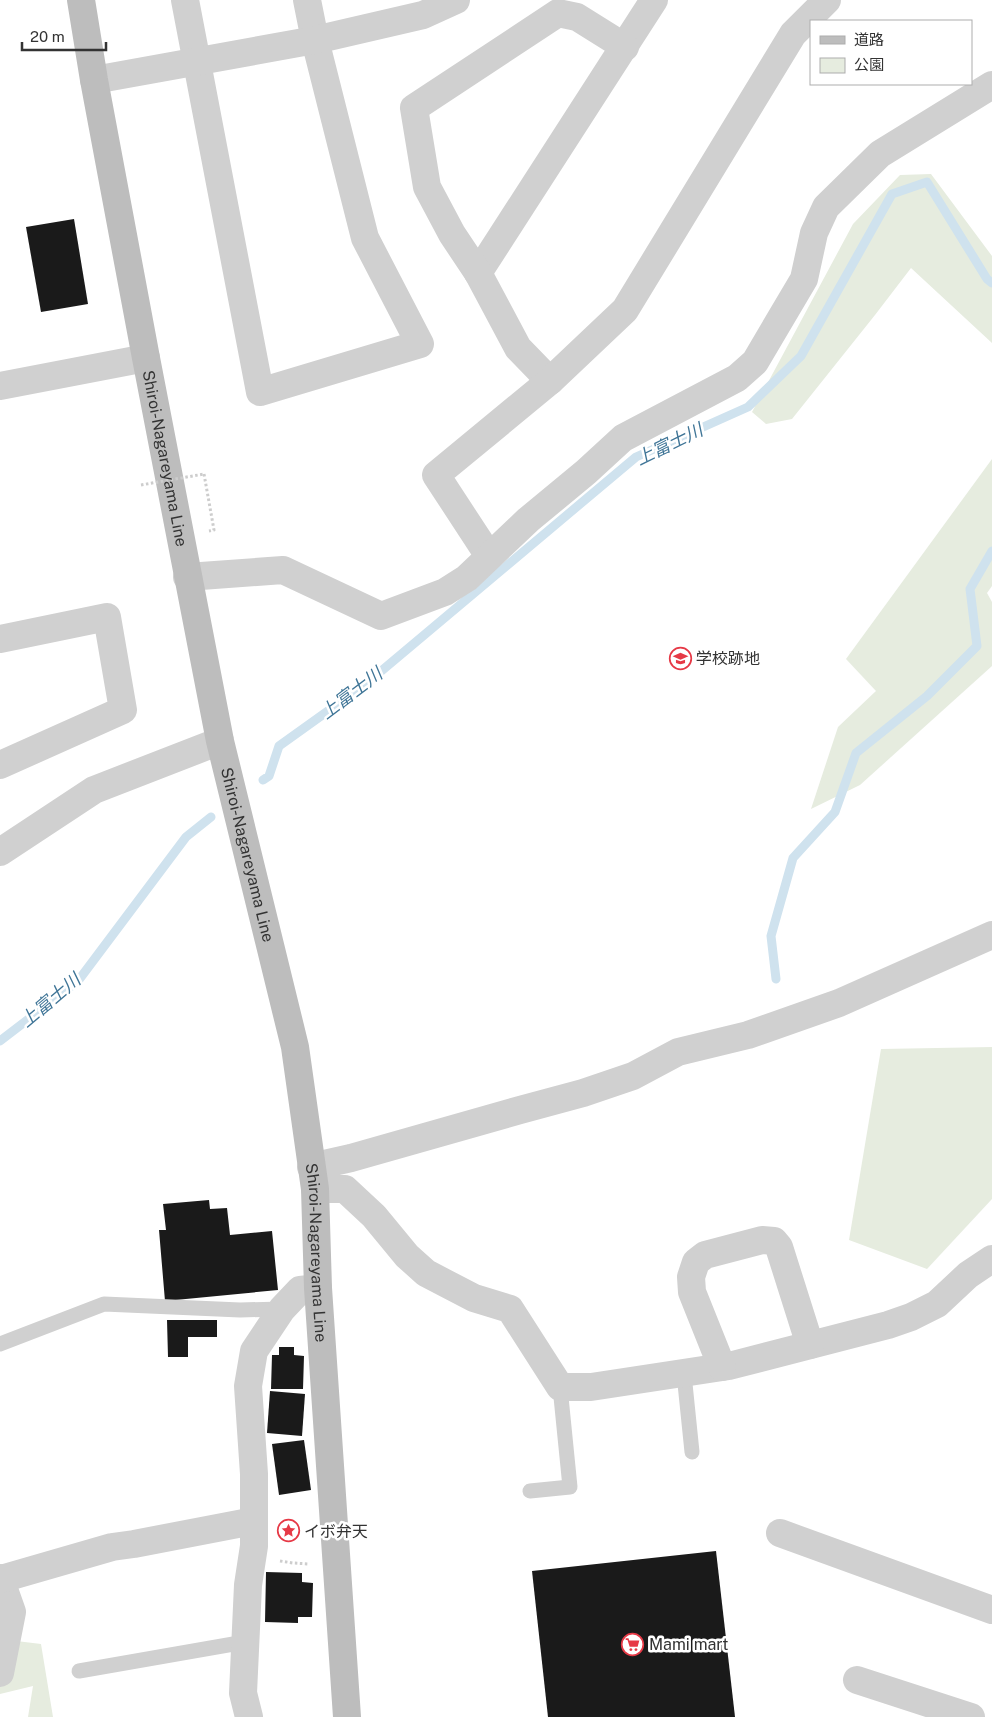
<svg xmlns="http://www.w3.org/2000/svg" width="992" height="1717" font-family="'Public Sans','Noto Sans JP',sans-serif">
<rect width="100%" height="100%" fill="#fff"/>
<g fill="#e6ecdf">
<polygon points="931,174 992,256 992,343 911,268 875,315 792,419 766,424 752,412 853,224 900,175"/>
<polygon points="992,459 992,586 987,593 992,602 992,666 860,785 811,809 838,727 876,691 846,659"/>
<polygon points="992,1047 992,1199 927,1269 849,1240 881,1049"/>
<polygon points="0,1639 41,1644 53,1717 28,1717 33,1686 0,1694"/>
</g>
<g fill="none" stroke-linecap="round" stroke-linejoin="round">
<g stroke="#cfe2ee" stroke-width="9">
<polyline points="263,780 269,776 279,746 367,683 636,457 748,407 801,356 892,194 927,182 987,279 992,283"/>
<polyline points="776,979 771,936 793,858 835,812 856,753 927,696 977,646 970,589 992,551"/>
<polyline points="0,1041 78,981 186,837 211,817"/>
</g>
</g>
<g fill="#1a1a1a">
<polygon points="74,219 88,304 41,312 26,227"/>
<polygon points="209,1200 210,1209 227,1208 230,1235 272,1231 278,1290 165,1301 159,1230 166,1230 163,1204"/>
<polygon points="167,1320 217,1320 217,1337 188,1337 188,1357 168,1357"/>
<polygon points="279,1347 294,1347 294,1355 304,1356 303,1389 271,1389 272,1355 279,1355"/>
<polygon points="270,1391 305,1394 302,1436 267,1433"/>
<polygon points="304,1440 311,1490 279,1495 272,1444"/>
<polygon points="716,1551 735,1717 548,1717 532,1571"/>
<polygon points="266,1572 302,1573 302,1582 313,1583 312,1617 298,1617 298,1623 265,1622"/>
</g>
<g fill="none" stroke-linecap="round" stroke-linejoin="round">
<g stroke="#cdcdcd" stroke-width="3" stroke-dasharray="2.5 2.5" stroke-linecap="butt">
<polyline points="204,474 214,530 209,531"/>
<polyline points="280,1561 293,1563 309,1564"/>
</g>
<g stroke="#d0d0d0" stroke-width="15">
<polyline points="0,1344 104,1304 240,1310 282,1309"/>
<polyline points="684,1374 692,1452"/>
<polyline points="530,1491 570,1487 560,1387"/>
<polyline points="79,1671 245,1642"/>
</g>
<g stroke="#d0d0d0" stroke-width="28">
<polyline points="185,0 260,392 420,344 365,238 315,40 307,0"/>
<polyline points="94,80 315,40 423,15 456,0"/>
<polyline points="478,273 654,0"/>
<polyline points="550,381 518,348 478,273 452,234 427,187 414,108 558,13 577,17 625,47"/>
<polyline points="0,386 146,358"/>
<polyline points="489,556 436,475 550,381 625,310 793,34 827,0"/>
<polyline points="187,577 283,570 381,616 445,592 467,578 528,520 586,472 623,438 737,378 755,362 804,279 814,233 826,207 880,154 992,85"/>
<polyline points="0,639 107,617 123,710 0,765"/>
<polyline points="0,852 94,790 220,741"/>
<polyline points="311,1167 351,1158 520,1110 583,1093 633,1076 678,1052 748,1035 839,1003 992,935"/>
<polyline points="315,1189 345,1189 374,1216 407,1256 426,1273 474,1298 510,1309 560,1387 591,1387 729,1366 888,1325 911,1317 937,1304 968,1275 992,1259"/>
<polyline points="722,1367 692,1292 691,1277 696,1262 705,1255 762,1240 774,1241 779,1247 810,1345"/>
<polyline points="780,1533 992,1610"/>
<polyline points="0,1578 12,1612 0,1673"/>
<polyline points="1,1579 112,1547 134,1544 254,1521"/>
<polyline points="857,1680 971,1717"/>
<polyline points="249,1717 243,1693 248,1585 254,1546 254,1474 248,1386 254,1351 282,1309 300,1290 318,1288"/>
</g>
<path stroke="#bdbdbd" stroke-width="28" id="s1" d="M81 0 94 80 146 358 220 741 295 1047 315 1189 318 1288 347 1717"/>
<polyline stroke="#cdcdcd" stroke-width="3" stroke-dasharray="2.5 2.5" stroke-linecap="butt" points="141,485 204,474"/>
</g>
<defs>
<symbol id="school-ring" viewBox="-11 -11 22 22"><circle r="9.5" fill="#fff" stroke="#e63946" stroke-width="1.5"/><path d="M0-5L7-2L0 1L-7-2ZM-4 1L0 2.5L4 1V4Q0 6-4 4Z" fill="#e63946"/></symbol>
<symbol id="sight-ring" viewBox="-11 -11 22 22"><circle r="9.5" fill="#fff" stroke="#e63946" stroke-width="1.5"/><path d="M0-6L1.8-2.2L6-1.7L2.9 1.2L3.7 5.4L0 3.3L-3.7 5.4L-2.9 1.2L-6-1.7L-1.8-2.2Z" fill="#e63946"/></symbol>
<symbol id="supermarket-ring" viewBox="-11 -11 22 22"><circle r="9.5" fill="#fff" stroke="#e63946" stroke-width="1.5"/><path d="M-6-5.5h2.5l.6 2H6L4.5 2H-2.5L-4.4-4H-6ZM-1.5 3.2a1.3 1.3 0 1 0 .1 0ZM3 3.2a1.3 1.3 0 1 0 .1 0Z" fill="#e63946"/></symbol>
</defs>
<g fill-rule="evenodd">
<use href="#school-ring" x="668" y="646" width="25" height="25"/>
<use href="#sight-ring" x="276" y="1518" width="25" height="25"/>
<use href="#supermarket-ring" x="620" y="1632" width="25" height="25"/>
</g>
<g text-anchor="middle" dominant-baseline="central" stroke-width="5" stroke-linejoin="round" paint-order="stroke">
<g font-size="16" fill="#333" stroke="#fff">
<text stroke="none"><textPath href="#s1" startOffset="466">Shiroi-Nagareyama Line</textPath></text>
<text stroke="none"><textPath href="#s1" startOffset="871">Shiroi-Nagareyama Line</textPath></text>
<text stroke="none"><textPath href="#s1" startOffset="1276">Shiroi-Nagareyama Line</textPath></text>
</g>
<g font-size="16" fill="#333" stroke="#fff" text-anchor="start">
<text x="696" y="658">学校跡地</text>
<text x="304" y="1531">イボ弁天</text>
<text x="649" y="1644">Mami mart</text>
</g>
<g font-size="18" font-style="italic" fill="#3f7597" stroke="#fff">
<text transform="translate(669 444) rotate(-26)">上富士川</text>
<text transform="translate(351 693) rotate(-37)">上富士川</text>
<text transform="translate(50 1000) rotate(-40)">上富士川</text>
</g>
</g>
<rect x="810" y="20" width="162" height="65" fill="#ffffff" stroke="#adadad"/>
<rect x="820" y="36" width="25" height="8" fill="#bdbdbd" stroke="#adadad"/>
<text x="854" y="45" font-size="15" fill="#333333">道路</text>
<rect x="820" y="58" width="25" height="15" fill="#e6ecdf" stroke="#adadad"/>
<text x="854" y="70" font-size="15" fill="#333333">公園</text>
<path d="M22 42v8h84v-8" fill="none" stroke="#333333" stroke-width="2.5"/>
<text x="30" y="42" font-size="15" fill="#333333" stroke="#ffffff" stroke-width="4" paint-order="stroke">20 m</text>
</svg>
